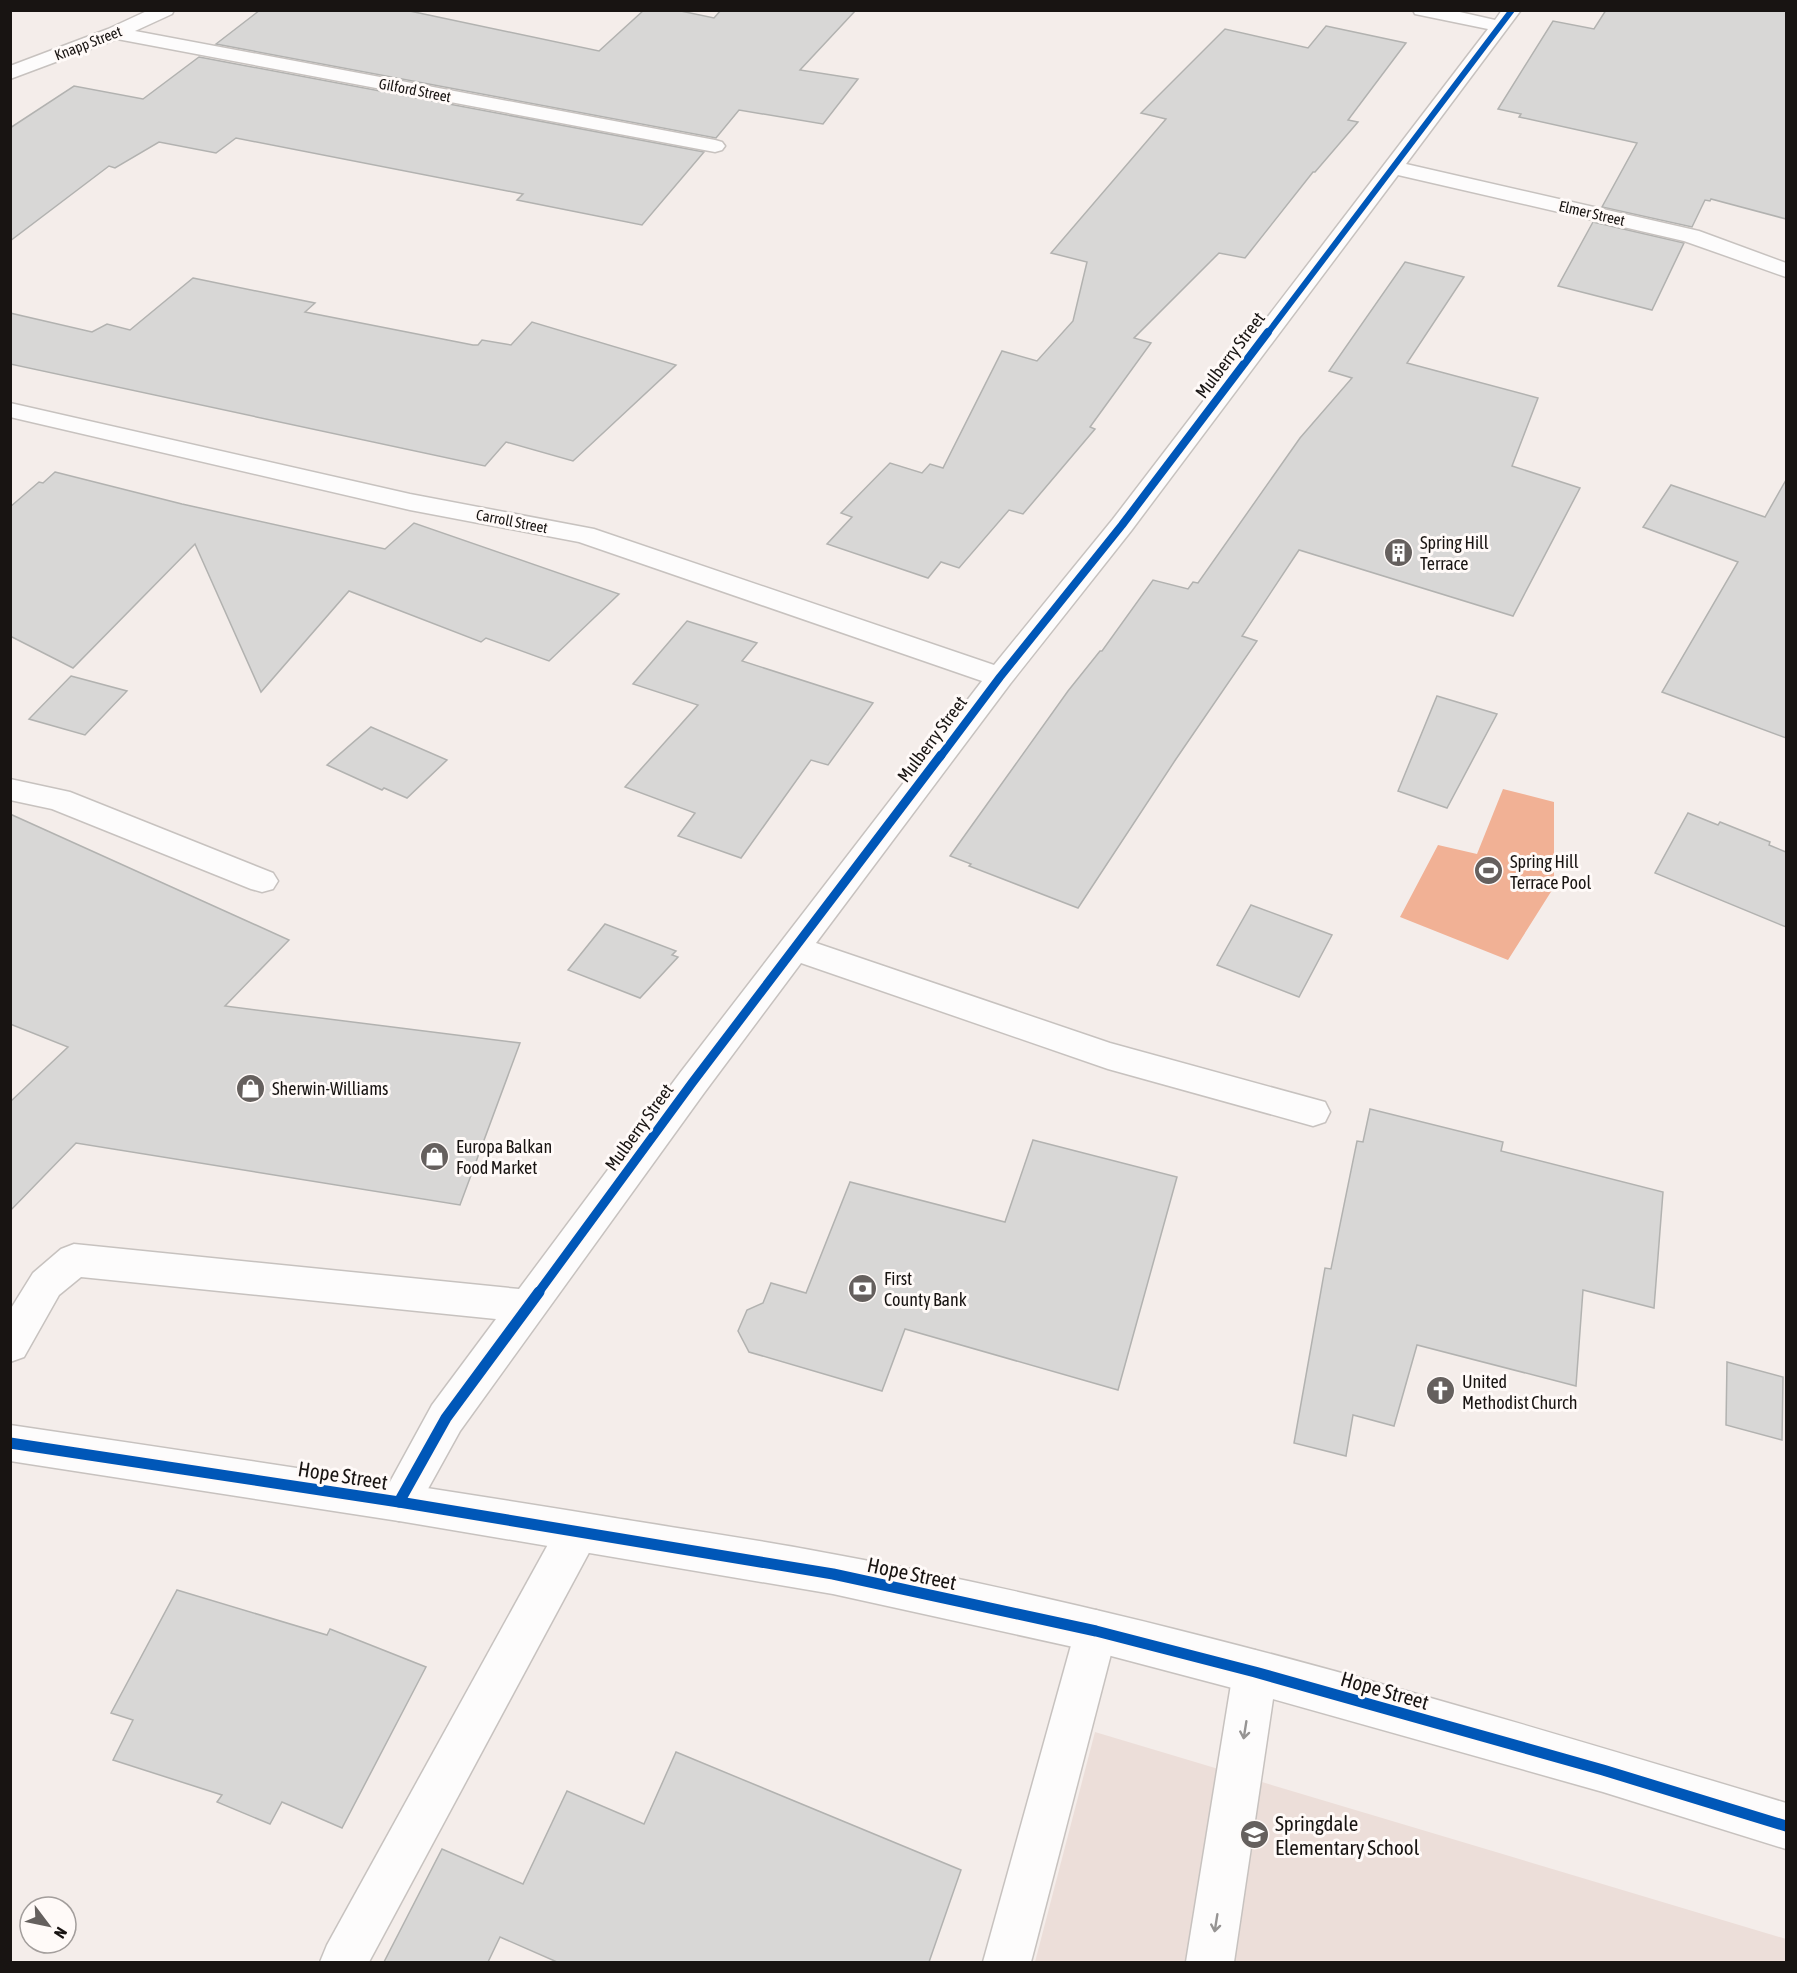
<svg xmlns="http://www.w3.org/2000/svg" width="1797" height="1973" font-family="'Asap Condensed',sans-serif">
<rect width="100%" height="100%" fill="#f4edea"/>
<polygon fill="#ecded9" points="1095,1732 1786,1939 1786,1962 1035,1962"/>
<polygon fill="#f1b195" points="1503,789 1554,802 1554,887 1508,960 1400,917 1438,845 1477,854"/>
<g fill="#d8d7d6" stroke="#b2b2b0" stroke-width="1.5">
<polygon points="260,10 405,10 599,51 644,10 676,10 714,18 721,10 856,10 800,70 858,79 823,124 739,110 716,138 216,44"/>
<polygon points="1606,10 1786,10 1786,219 1711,199 1710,201 1705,200 1692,227 1602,207 1637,143 1519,117 1521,114 1498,109 1553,21 1594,29"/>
<polygon points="1326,26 1406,43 1348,120 1358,122 1315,172 1313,172 1245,258 1219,253 1134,338 1151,343 1090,427 1095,429 1023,514 1009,510 959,568 941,562 928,578 827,544 852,517 841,513 890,463 922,473 930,464 943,468 1002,351 1037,361 1073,321 1087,262 1051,253 1166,119 1141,113 1225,29 1308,48"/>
<polygon points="199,57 704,152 642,225 517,200 523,194 236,138 216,153 159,142 115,168 109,166 10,241 10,128 74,86 143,99"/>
<polygon points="1593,222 1684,243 1652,310 1558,286"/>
<polygon points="1405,262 1464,277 1407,363 1538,398 1512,466 1580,488 1513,616 1299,550 1242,636 1257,641 1176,759 1078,908 969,866 971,864 950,856 1068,691 1100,651 1102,651 1153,580 1188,589 1193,582 1198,583 1300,438 1352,378 1329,371"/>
<polygon points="193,278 315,303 305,312 473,345 478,345 482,340 511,345 532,322 676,365 573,461 506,442 485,466 10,364 10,313 92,332 107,324 130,330"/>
<polygon points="55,472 182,504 385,549 414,523 619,594 549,661 486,638 481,642 349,591 261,692 195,544 73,668 10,636 10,507 39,482 43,483"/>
<polygon points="1786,480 1786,738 1662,692 1738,562 1643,527 1671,485 1765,517"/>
<polygon points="687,621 757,643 742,661 873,703 828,765 811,760 741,858 678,836 695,813 625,787 698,705 633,684"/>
<polygon points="71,676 127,691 85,735 29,719"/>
<polygon points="1437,696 1497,714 1447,808 1398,791"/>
<polygon points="371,727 447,760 407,798 384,788 382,790 327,765"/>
<polygon points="1688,813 1718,825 1720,822 1770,842 1769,845 1786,852 1786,927 1655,873"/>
<polygon points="10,814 289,940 225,1006 520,1043 460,1205 76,1143 10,1211 10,1102 68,1047 10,1024"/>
<polygon points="1251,905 1332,935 1299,997 1217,965"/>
<polygon points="605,924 676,951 672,955 678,957 640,998 568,970"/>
<polygon points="1370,1109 1503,1142 1501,1151 1663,1192 1654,1308 1583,1290 1576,1386 1417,1345 1394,1426 1353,1415 1346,1456 1294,1443 1325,1268 1331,1269 1357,1141 1363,1142"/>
<polygon points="1033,1140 1177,1177 1118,1390 905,1329 882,1391 749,1352 738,1331 747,1310 763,1303 771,1283 806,1293 850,1182 1005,1222"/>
<polygon points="1727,1362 1783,1377 1782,1440 1726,1425"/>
<polygon points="177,1590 327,1635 330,1629 426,1667 342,1828 282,1802 270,1824 217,1802 222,1795 113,1760 133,1720 111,1713"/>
<polygon points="676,1752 961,1870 929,1962 557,1962 500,1937 488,1962 384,1962 442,1849 523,1884 567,1791 644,1824"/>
</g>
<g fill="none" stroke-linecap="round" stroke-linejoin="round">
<defs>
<g id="minor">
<polygon points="149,10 174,10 172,14 135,31 715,140 722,142 725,146 722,150 715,152 117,39 10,79 10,66 108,29"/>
<polygon points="1413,10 1451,10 1495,20 1502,10 1521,10 1406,164 1699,231 1786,263 1786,277 1684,241 1398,175 1131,531 1010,684 816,943 1110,1043 1325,1102 1330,1112 1325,1122 1313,1126 1108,1069 801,963 704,1093 460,1431 413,1516 399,1521 385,1516 379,1502 432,1405 496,1319 81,1277 59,1295 24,1357 10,1362 10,1310 33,1273 61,1249 74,1244 519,1289 680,1073 982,681 579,542 410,510 10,417 10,403 410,494 594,529 994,665 1113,519 1488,29 1415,14"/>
<polygon points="10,779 70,792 273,873 278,881 273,889 262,892 251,889 52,809 10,800"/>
<polygon points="577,1513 592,1519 598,1533 592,1547 369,1962 320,1962 327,1945 562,1519"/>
<polygon points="1096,1610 1111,1616 1117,1631 1031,1962 983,1962 1075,1631 1081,1616"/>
<polygon points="1255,1650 1270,1657 1277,1672 1234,1962 1186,1962 1233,1672 1240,1657"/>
</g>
<path id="major" d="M10 1425C212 1455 414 1485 615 1518 688 1530 760 1540 832 1554 1155 1613 1472 1708 1786 1803V1849L1603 1792 1255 1694 1096 1652 833 1594 399 1521 10 1461Z"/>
</defs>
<use href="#minor" stroke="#c7c2bf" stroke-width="3"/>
<use href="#major" stroke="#c7c2bf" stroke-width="3"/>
<use href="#minor" fill="#fdfcfc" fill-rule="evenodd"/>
<use href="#major" fill="#fdfcfc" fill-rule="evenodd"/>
<defs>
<polyline id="cycleway-far3" points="1267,334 1512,10"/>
<polyline id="cycleway-far2" points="940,757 1000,677 1122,525 1268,332"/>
<polyline id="cycleway-far1" points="538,1293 692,1083 941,755"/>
<g id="cycleway">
<polyline points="10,1443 399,1502 833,1574 1096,1631 1255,1672 1603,1770 1786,1826"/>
<polyline points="399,1502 446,1418 539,1292"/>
</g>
</defs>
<use href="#cycleway-far3" stroke="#fffaf8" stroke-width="8"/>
<use href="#cycleway-far2" stroke="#fffaf8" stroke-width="10"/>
<use href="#cycleway-far1" stroke="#fffaf8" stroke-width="13"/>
<use href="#cycleway" stroke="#fffaf8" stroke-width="15"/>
<use href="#cycleway-far3" stroke="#0057b8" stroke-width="6"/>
<use href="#cycleway-far2" stroke="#0057b8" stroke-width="8"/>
<use href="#cycleway-far1" stroke="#0057b8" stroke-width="9"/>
<use href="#cycleway" stroke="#0057b8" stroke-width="11"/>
</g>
<defs><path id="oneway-shaft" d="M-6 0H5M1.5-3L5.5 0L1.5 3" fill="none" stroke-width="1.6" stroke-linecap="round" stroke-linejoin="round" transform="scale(1.5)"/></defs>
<g stroke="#969493">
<use href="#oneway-shaft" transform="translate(1245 1730) rotate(99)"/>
<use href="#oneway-shaft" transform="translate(1216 1923) rotate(99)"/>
</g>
<defs>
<symbol id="building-disc" viewBox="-11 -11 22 22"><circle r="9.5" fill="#65605e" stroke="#fffaf8"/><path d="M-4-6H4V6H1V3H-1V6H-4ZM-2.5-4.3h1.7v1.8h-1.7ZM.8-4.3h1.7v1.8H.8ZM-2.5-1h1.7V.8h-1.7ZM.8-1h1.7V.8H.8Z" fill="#fff"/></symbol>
<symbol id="stadium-disc" viewBox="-11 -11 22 22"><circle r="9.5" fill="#65605e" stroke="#fffaf8"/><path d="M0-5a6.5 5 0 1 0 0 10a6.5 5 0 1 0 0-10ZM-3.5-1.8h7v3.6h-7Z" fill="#fff"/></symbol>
<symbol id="shop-disc" viewBox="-11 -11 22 22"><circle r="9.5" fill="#65605e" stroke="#fffaf8"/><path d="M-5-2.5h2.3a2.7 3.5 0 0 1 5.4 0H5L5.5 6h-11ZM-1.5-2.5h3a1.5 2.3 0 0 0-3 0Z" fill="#fff"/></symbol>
<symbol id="bank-disc" viewBox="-11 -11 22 22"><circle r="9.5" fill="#65605e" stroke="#fffaf8"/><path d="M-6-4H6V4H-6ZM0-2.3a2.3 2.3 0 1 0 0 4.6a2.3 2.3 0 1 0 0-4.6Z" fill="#fff"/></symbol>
<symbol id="church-disc" viewBox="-11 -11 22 22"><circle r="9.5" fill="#65605e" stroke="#fffaf8"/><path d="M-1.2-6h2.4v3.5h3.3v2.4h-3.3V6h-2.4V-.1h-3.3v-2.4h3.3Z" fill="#fff"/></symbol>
<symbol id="school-disc" viewBox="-11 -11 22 22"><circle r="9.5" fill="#65605e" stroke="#fffaf8"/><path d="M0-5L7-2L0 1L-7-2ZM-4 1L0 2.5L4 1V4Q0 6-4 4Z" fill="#fff"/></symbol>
</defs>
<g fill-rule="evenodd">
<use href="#building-disc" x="1382" y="536" width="33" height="33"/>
<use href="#stadium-disc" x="1472" y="854" width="33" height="33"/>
<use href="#shop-disc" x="234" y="1072" width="33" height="33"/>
<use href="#shop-disc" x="418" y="1140" width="33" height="33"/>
<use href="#bank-disc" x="846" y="1272" width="33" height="33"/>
<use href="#church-disc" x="1424" y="1374" width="33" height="33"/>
<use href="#school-disc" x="1238" y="1818" width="33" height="33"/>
</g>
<g text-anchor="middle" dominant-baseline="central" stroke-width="6" stroke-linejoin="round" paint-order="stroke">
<g font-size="15" fill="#181412" stroke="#fffaf8">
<text transform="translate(88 43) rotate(-21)">Knapp Street</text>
<text transform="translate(415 90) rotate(11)">Gilford Street</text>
<text transform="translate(1592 213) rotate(13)">Elmer Street</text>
<text transform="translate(512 521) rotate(11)">Carroll Street</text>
</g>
<g font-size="18" fill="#181412" stroke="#fffaf8">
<text transform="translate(1230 355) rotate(-53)">Mulberry Street</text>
<text transform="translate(932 739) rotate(-53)">Mulberry Street</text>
<text transform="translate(639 1127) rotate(-54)">Mulberry Street</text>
</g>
<g font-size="18" fill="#181412" stroke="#fffaf8" text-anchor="start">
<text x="1420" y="542">Spring Hill<tspan x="1420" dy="21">Terrace</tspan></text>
<text x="1510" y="861">Spring Hill<tspan x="1510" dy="21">Terrace Pool</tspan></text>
<text x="272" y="1088">Sherwin-Williams</text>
<text x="456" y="1146">Europa Balkan<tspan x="456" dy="21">Food Market</tspan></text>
<text x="884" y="1278">First<tspan x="884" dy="21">County Bank</tspan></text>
<text x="1462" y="1381">United<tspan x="1462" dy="21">Methodist Church</tspan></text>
</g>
<g font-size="21" fill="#181412" stroke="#fffaf8">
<text transform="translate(343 1475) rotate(9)">Hope Street</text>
<text transform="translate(912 1573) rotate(12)">Hope Street</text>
<text transform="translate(1385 1690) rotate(16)">Hope Street</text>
</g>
<g font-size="21" fill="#181412" stroke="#fffaf8" text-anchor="start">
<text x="1275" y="1823">Springdale<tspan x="1275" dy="24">Elementary School</tspan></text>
</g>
</g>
<rect width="1797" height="1973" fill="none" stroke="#181412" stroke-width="24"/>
<g transform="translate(48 1925) rotate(122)"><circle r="28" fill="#fffaf8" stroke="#a39e9c" stroke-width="1.5"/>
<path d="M0-4.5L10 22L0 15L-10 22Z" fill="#65605e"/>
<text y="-9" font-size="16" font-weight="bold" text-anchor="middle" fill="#181412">N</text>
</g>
</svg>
